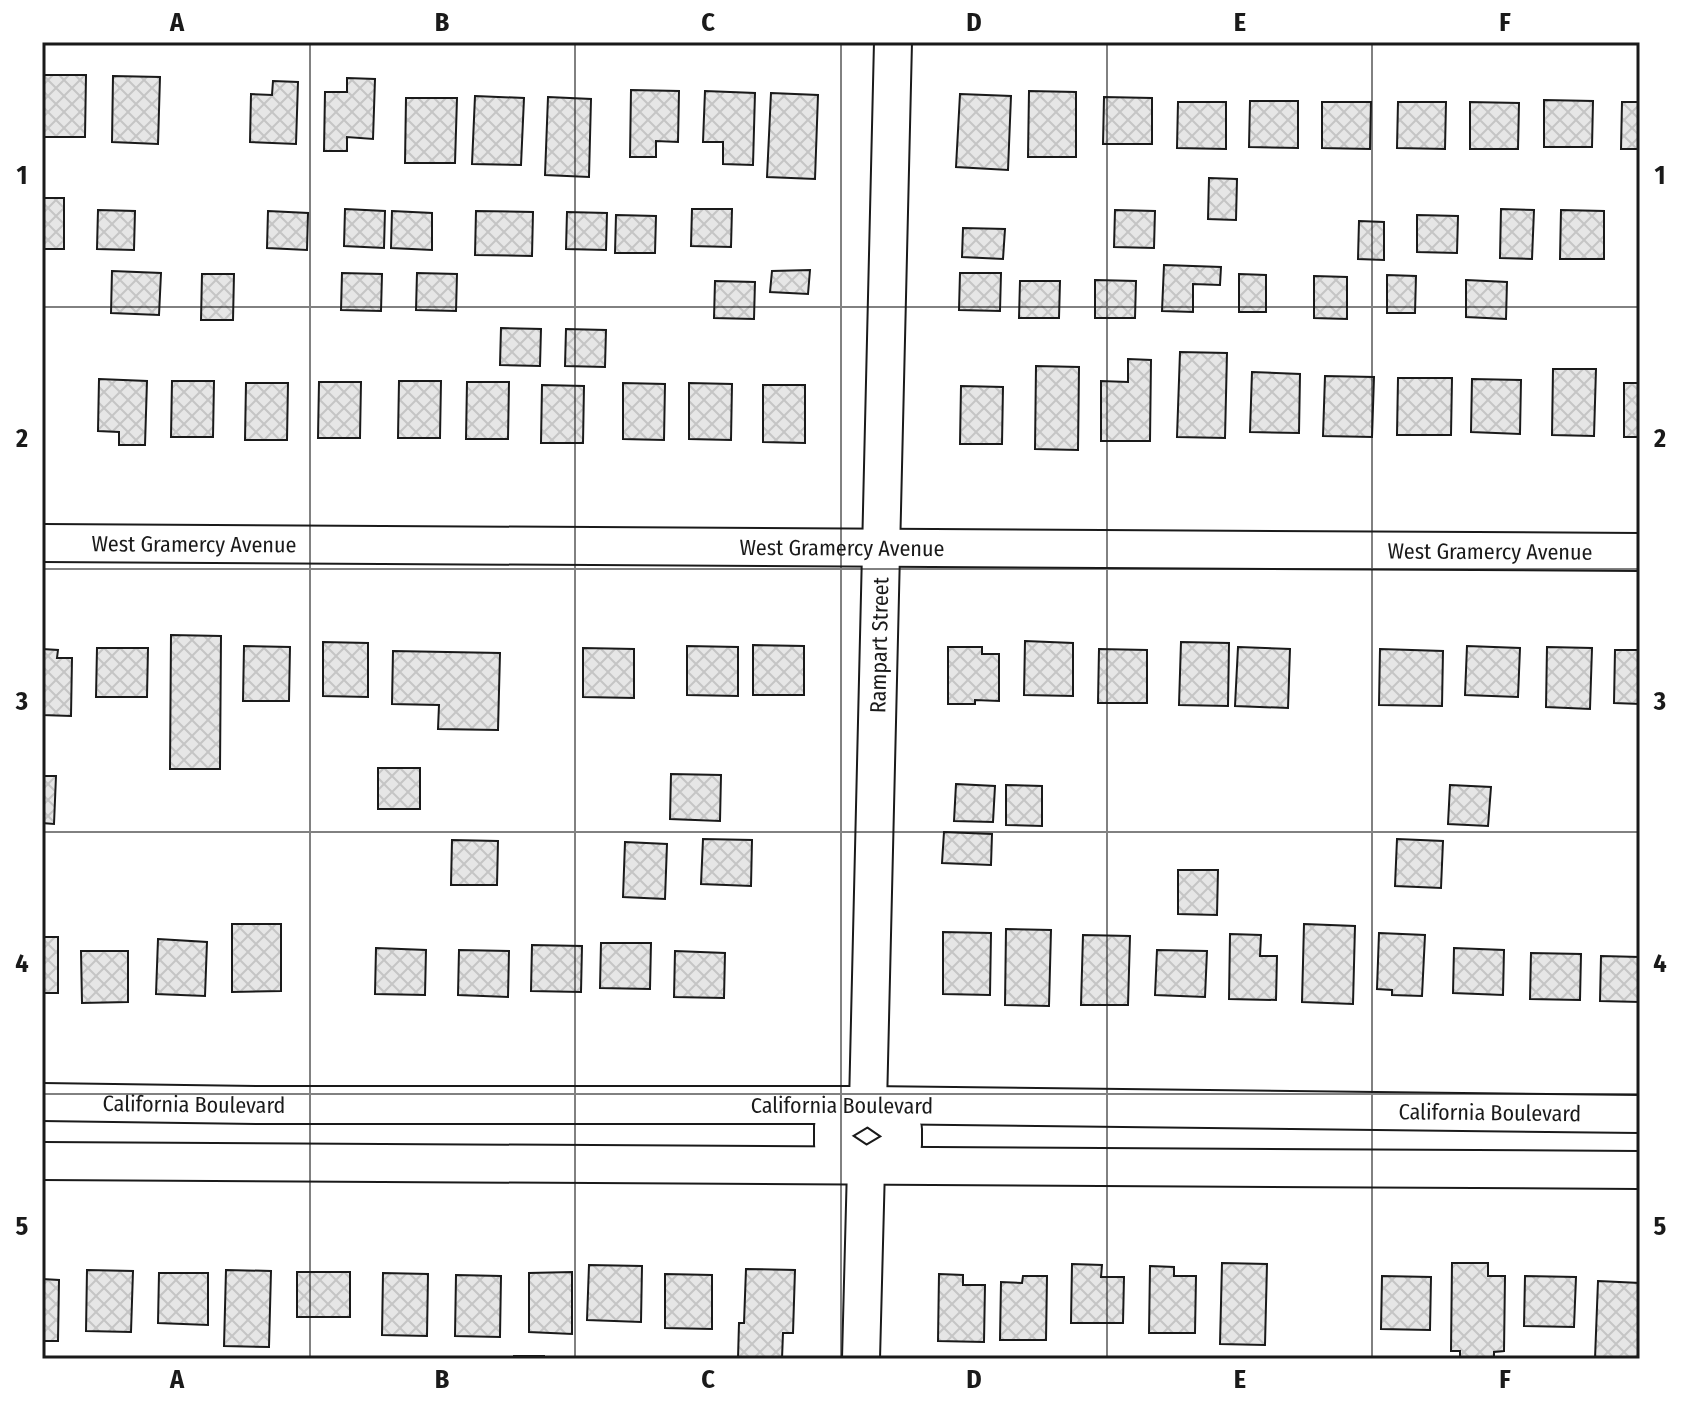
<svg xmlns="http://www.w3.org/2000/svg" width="1682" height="1401" font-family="'Fira Sans Condensed',sans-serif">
<defs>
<pattern id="building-cross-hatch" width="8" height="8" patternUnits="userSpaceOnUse" patternTransform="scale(2)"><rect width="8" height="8" fill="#e6e6e6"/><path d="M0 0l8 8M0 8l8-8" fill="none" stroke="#c5c5c5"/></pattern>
</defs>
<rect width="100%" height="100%" fill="#fff"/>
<g fill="url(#building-cross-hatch)" stroke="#1a1a1a" stroke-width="2">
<polygon points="42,75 86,75 85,137 42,137"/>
<polygon points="113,76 160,77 158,144 112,142"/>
<polygon points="347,78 375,79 373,139 347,137 347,151 324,151 325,92 347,92"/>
<polygon points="273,81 298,82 296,144 250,142 251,94 272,95"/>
<polygon points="631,90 679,91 678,142 656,141 656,157 630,157"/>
<polygon points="705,91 755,93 753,165 723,164 723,142 703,142"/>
<polygon points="1029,91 1076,92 1076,157 1028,157"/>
<polygon points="771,93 818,95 815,179 767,177"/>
<polygon points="960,94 1011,96 1008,170 956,167"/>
<polygon points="475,96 524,98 521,165 472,164"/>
<polygon points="548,97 591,99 589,177 545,175"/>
<polygon points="1104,97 1152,98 1152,144 1103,144"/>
<polygon points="406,98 457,98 455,163 405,163"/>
<polygon points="1544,100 1593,101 1592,147 1544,147"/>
<polygon points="1250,101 1298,101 1298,148 1249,147"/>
<polygon points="1178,102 1226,102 1226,149 1177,148"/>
<polygon points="1322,102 1371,102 1370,149 1322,148"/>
<polygon points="1398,102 1446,102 1445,149 1397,148"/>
<polygon points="1470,102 1519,103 1518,149 1470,149"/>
<polygon points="1622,102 1640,102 1640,149 1621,149"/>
<polygon points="1209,178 1237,179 1236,220 1208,219"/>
<rect x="42" y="198" width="22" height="51"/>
<polygon points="345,209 385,211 384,248 344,246"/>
<polygon points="692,209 732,209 731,247 691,246"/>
<polygon points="1501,209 1534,210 1532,259 1500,258"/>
<polygon points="98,210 135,211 134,250 97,249"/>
<polygon points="1115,210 1155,211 1154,248 1114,247"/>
<polygon points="1561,210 1604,211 1604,259 1560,259"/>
<polygon points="268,211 308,213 307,250 267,248"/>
<polygon points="392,211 432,213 432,250 391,248"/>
<polygon points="476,211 533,212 532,256 475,255"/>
<polygon points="567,212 607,213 606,250 566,249"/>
<polygon points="616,215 656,216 655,253 615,253"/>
<polygon points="1417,215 1458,216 1457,253 1417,252"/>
<polygon points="1359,221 1384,222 1384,260 1358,259"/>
<polygon points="963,228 1005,229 1003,259 962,257"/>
<polygon points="1164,265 1221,267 1220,285 1193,284 1193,312 1162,311"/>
<polygon points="810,270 808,294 770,292 772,271"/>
<polygon points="112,271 161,273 159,315 111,313"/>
<polygon points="342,273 382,274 381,311 341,310"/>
<polygon points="417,273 457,274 456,311 416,310"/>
<polygon points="960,273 1001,273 1000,311 959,310"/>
<polygon points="202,274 234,274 233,320 201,320"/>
<polygon points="1239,274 1266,275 1266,312 1239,312"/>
<polygon points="1387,275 1416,276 1415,313 1387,313"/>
<polygon points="1314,276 1347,277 1347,319 1314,318"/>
<polygon points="1095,280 1136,281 1135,318 1095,318"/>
<polygon points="1466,280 1507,282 1506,319 1466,317"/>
<polygon points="715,281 755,282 754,319 714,318"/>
<polygon points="1020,281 1060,281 1059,318 1019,318"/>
<polygon points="501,328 541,329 540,366 500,365"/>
<polygon points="566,329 606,330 605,367 565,366"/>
<polygon points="1180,352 1227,353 1225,438 1177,437"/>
<polygon points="1128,359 1151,360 1150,441 1101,441 1101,381 1128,382"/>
<polygon points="1036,366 1079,367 1078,450 1035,449"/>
<polygon points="1553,369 1596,369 1594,436 1552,435"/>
<polygon points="1252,372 1300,374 1299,433 1250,432"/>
<polygon points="1325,376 1374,377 1372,437 1323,436"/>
<polygon points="1398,378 1452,378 1451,435 1397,435"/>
<polygon points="99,379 147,381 145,445 119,445 119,432 98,431"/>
<polygon points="1472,379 1521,380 1520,434 1471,432"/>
<polygon points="172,381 214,381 213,437 171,437"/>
<polygon points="399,381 441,381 440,438 398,438"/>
<polygon points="319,382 361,382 360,438 318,438"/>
<polygon points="467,382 509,382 508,439 466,439"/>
<polygon points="246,383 288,383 287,440 245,440"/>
<polygon points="623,383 665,384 664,440 623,439"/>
<polygon points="689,383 732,384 731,440 689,439"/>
<rect x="1624" y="383" width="16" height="54"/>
<polygon points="542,385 584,386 583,443 541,443"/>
<polygon points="763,385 805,385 805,443 763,442"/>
<polygon points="961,386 1003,387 1002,444 960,444"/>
<polygon points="171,635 221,636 220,769 170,769"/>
<polygon points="1025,641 1073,643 1073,696 1024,695"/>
<polygon points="323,642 368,643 368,697 323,696"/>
<polygon points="1181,642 1229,643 1228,706 1179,705"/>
<polygon points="753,645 804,646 804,695 753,695"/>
<polygon points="244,646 290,647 289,701 243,701"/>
<polygon points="687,646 738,647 738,696 687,695"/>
<polygon points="1467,646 1520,648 1518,697 1465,695"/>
<polygon points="948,647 982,647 982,654 999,654 999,701 975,700 975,704 948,704"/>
<polygon points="1238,647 1290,649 1288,708 1235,706"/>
<polygon points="1547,647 1592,648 1590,709 1546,707"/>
<polygon points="97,648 148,648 147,697 96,697"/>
<polygon points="583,648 634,649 634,698 583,697"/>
<polygon points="42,649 58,650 57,658 72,658 71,716 42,715"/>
<polygon points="1099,649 1147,650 1147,703 1098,703"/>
<polygon points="1380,649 1443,651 1442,706 1379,705"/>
<polygon points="1615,650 1640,650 1640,704 1614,703"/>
<polygon points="393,651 500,653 498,730 438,729 439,705 392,704"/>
<rect x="378" y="768" width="42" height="41"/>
<polygon points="671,774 721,775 720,821 670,819"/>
<polygon points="42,776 56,776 54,824 42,823"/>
<polygon points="956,784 995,786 993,822 954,821"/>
<polygon points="1006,785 1042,786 1042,826 1006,825"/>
<polygon points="1450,785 1491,787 1488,826 1448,824"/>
<polygon points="944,832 992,834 991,865 942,863"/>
<polygon points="703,839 752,840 751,886 701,884"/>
<polygon points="1397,839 1443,841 1441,888 1395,886"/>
<polygon points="452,840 498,841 497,885 451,885"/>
<polygon points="625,842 667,844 665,899 623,897"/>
<polygon points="1639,865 1640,865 1640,903 1638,903"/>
<polygon points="1178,870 1218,870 1217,915 1178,914"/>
<polygon points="232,924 281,924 281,991 232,992"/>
<polygon points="1304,924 1355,926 1353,1004 1302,1002"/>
<polygon points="1006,929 1051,930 1049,1006 1005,1005"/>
<polygon points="943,932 991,933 990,995 943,994"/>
<polygon points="1379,933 1425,935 1422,996 1392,995 1392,990 1377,989"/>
<polygon points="1230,934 1261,935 1260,956 1277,956 1276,1000 1229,999"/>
<polygon points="1083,935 1130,936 1128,1005 1081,1005"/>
<rect x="42" y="937" width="16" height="56"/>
<polygon points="158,939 207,942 205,996 156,994"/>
<polygon points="601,943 651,943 650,989 600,988"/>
<polygon points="532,945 582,946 581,992 531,991"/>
<polygon points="376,948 426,950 425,995 375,994"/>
<polygon points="1454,948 1504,950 1503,995 1453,993"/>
<polygon points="459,950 509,951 508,997 458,995"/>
<polygon points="1157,950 1207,951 1205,997 1155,995"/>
<polygon points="81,951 128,951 128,1002 82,1003"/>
<polygon points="675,951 725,953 724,998 674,997"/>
<polygon points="1531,953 1581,954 1580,1000 1530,999"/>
<polygon points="1601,956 1640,957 1640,1002 1600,1001"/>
<polygon points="1222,1263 1267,1264 1265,1345 1220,1344"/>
<polygon points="1452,1263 1488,1263 1488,1276 1505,1276 1504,1351 1494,1352 1494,1359 1460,1359 1460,1351 1451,1351"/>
<polygon points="1072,1264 1102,1265 1101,1277 1124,1277 1123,1323 1071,1323"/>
<polygon points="589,1265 642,1266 641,1322 587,1320"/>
<polygon points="1150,1266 1174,1267 1174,1276 1196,1276 1195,1333 1149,1333"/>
<polygon points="746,1269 795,1270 793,1333 783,1333 782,1359 738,1359 739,1323 744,1323"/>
<polygon points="87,1270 133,1271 131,1332 86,1331"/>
<polygon points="226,1270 271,1271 269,1347 224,1346"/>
<rect x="297" y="1272" width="53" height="45"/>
<polygon points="572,1272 572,1334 529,1332 529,1273"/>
<polygon points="159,1273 208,1273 208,1325 158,1323"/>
<polygon points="383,1273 428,1274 427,1336 382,1335"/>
<polygon points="665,1274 712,1275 712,1329 665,1328"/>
<polygon points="939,1274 963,1275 963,1285 985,1285 984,1342 938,1341"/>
<polygon points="456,1275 501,1276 500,1337 455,1336"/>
<polygon points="1023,1276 1047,1276 1046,1340 1000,1340 1001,1282 1022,1283"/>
<polygon points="1382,1276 1431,1277 1430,1330 1381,1329"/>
<polygon points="1525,1276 1576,1277 1574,1327 1524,1326"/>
<polygon points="42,1279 59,1280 58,1341 42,1341"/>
<polygon points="1598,1281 1640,1283 1640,1359 1595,1359"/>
<rect x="514" y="1356" width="30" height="3"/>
</g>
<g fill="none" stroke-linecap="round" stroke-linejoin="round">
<defs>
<g id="minor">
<path id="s1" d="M42 543 1640 552"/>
<path id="s2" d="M42 1102 258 1105H868L1640 1114"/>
<path id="s3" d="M868 1105 893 42"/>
<polyline points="42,1161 1640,1170"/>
<polyline points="866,1167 903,1145 903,1129 868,1105"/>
<polyline points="866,1167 833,1145 833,1126 868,1105"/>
<polyline points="861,1359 866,1167"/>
</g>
</defs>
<use href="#minor" stroke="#1a1a1a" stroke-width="40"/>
<use href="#minor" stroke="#fff" stroke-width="36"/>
</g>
<path fill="none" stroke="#1a1a1a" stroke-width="2" stroke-opacity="0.55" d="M310 42V1359M575 42V1359M841 42V1359M1107 42V1359M1372 42V1359M42 307H1640M42 569H1640M42 832H1640M42 1094H1640"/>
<g text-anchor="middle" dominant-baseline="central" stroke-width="6" stroke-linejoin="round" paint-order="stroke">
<g font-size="22" fill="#1a1a1a" stroke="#fff">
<text stroke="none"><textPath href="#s1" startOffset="152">West Gramercy Avenue</textPath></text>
<text stroke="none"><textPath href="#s1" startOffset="800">West Gramercy Avenue</textPath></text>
<text stroke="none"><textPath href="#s1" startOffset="1448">West Gramercy Avenue</textPath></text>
<text stroke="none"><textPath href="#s3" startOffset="460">Rampart Street</textPath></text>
<text stroke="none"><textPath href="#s2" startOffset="152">California Boulevard</textPath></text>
<text stroke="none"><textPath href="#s2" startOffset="800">California Boulevard</textPath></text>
<text stroke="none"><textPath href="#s2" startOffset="1448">California Boulevard</textPath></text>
</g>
</g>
<rect width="1682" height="1401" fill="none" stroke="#ffffff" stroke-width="88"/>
<rect x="44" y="44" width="1594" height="1313" fill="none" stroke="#1a1a1a" stroke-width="3"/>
<g font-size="26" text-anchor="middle" font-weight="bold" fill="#1a1a1a">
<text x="177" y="31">A</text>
<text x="442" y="31">B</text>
<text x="708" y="31">C</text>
<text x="974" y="31">D</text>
<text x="1240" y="31">E</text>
<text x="1505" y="31">F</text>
<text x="22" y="184">1</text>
<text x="1660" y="184">1</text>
<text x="22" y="447">2</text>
<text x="1660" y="447">2</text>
<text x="22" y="710">3</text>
<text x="1660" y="710">3</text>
<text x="22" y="972">4</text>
<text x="1660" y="972">4</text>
<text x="22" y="1235">5</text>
<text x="1660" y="1235">5</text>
<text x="177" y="1388">A</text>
<text x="442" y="1388">B</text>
<text x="708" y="1388">C</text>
<text x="974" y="1388">D</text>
<text x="1240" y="1388">E</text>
<text x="1505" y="1388">F</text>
</g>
</svg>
